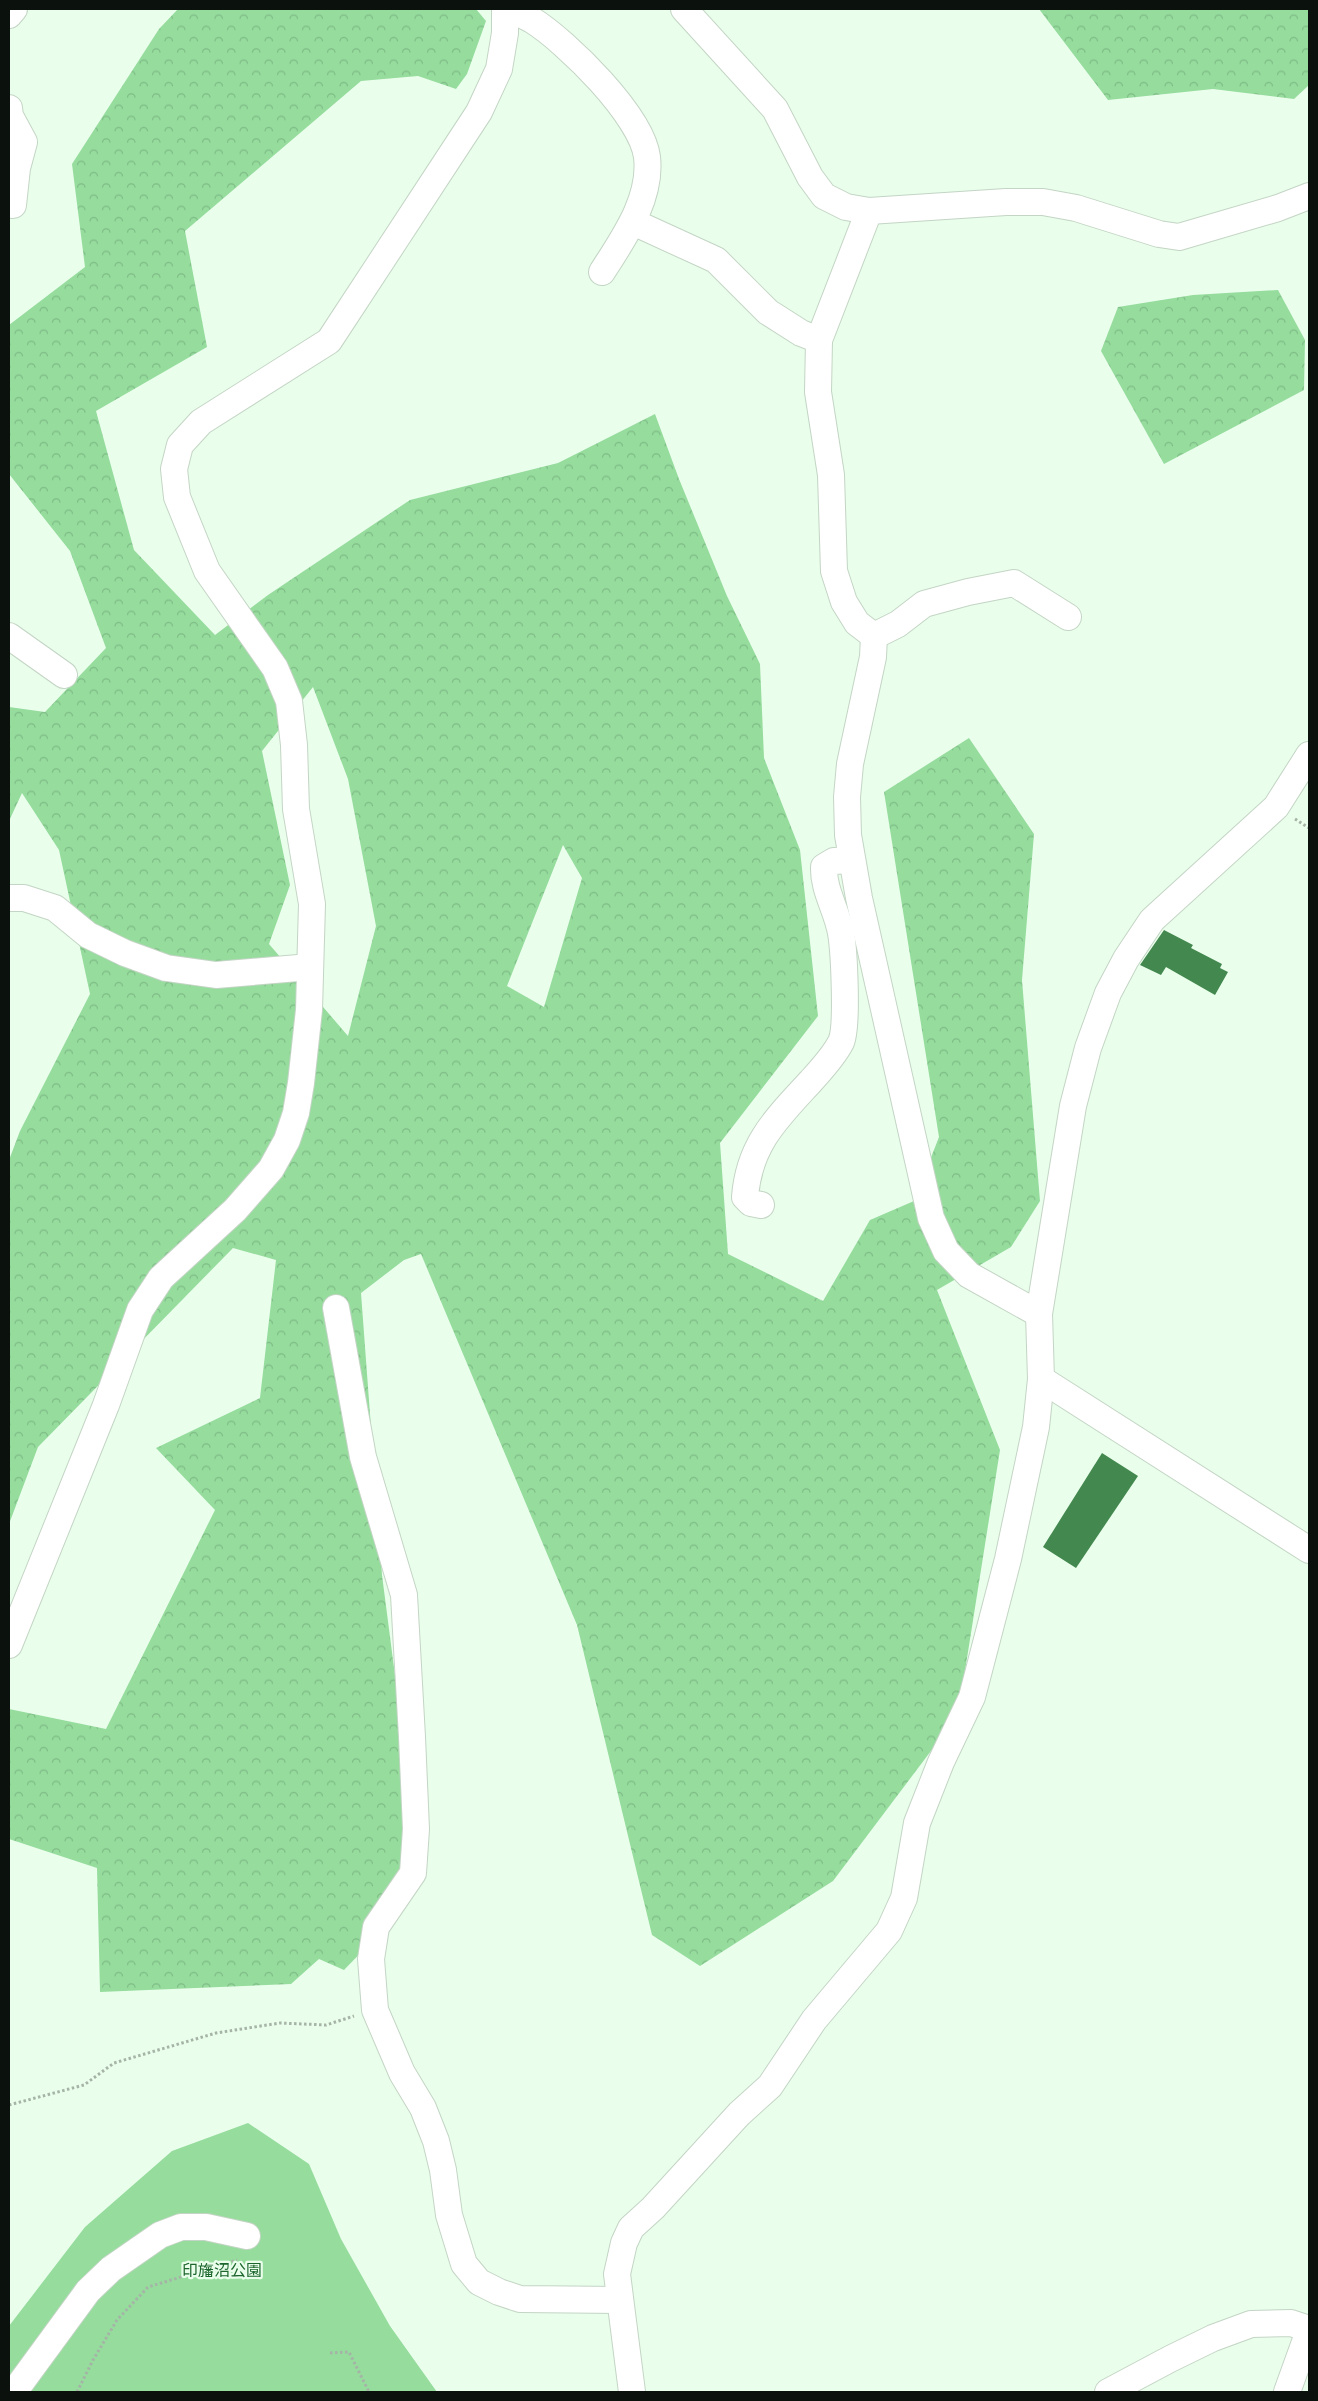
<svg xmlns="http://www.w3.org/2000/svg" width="1318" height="2401" font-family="Raleway,'Noto Sans JP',sans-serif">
<defs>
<pattern id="forest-crowns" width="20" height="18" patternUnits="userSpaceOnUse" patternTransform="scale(1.25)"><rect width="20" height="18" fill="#95dc9d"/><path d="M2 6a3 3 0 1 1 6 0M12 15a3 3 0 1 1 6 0" fill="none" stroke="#7fbc86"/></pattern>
</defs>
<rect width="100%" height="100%" fill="#eafeec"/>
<polygon fill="#95dc9d" points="248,2123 309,2164 341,2239 390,2326 437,2392 9,2392 9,2326 85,2227 172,2151"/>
<g fill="url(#forest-crowns)" fill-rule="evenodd">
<path d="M178 9H476L486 21 467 74 456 89 418 76 361 81 185 231 207 347 96 411 134 550 215 635 268 595 410 500 558 463 655 414 679 479 727 596 760 664 764 758 800 850 818 1016 720 1143 728 1254 823 1301 870 1220 914 1201 939 1137 884 792 969 738 1034 834 1022 980 1040 1201 1011 1247 937 1290 1000 1450 958 1715 833 1881 700 1966 652 1935 577 1625 421 1254 404 1260 361 1293 382 1575 412 1807 404 1908 344 1970 319 1959 291 1984 100 1992 97 1868 9 1839V1709L106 1729 215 1510 156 1448 260 1398 276 1260 233 1248 38 1447 9 1524V1160L20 1131 90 994 59 850 22 793 9 821V707L45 712 106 648 70 551 9 474V325L85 267 72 164 159 29ZM313 687 348 779 376 926 348 1036 269 944 290 885 262 751ZM563 845 582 878 544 1007 507 986Z"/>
<polygon points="1039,9 1309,9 1309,85 1294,99 1213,89 1108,100"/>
<polygon points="1278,290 1305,340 1304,390 1164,464 1101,351 1118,307 1193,295"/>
</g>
<g fill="#43884e">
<polygon points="1164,930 1193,945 1191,948 1222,964 1220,968 1228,972 1215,995 1166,967 1161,975 1140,965"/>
<polygon points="1102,1453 1138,1476 1076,1568 1043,1547"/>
</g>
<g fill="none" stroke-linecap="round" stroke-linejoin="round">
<defs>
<g id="minor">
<path d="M508 9C516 12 525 16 532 20 567 42 642 116 647 157 652 199 623 239 602 272"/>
<polyline points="684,9 775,109 810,177 824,196 846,207 869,211 1006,202 1043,202 1076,208 1159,234 1179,237 1278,208 1309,196"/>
<polyline points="9,15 14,9"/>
<polyline points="9,108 10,116 24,142 17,168 13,205"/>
<polyline points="633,222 716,260 768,312 801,333 819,340 818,392 831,475 834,571 844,602 857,623 874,636 873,657 850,764 847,797 848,835 859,898 931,1218 946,1251 969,1275 1039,1314"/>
<polyline points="819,340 869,211"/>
<polyline points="9,636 64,675"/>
<polyline points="874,636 898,624 924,604 968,592 1014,583 1068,617"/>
<polyline points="9,898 24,898 55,908 88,935 125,953 166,968 216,975 310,967"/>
<path d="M761 1205 751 1203 745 1197C749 1144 777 1118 811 1081 821 1070 834 1056 841 1042 848 1027 844 951 841 933 837 910 823 890 824 867L834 861 851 860"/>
<polyline points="336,1308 363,1457 404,1595 412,1737 416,1829 413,1873 376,1927 371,1959 375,2010 402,2073 423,2108 436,2141 443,2170 449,2215 464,2264 479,2282 499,2292 520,2299 619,2300"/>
<polyline points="1041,1379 1309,1550"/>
<polyline points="9,1645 106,1405 140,1310 161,1278 235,1210 271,1169 287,1140 296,1113 301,1083 309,1010 312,904 296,809 294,745 289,701 275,668 207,571 177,497 174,469 180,445 201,422 329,341 479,112 499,69 505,33 505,9"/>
<polyline points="14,2392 88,2291 111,2269 160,2235 181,2227 206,2227 247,2236"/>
<polyline points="632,2392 617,2274 624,2243 631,2228 653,2208 739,2114 770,2086 814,2020 889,1931 904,1898 917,1823 941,1762 972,1697 1008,1559 1036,1427 1041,1379 1039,1314 1073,1106 1088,1048 1108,993 1126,959 1152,920 1276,807 1309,755"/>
<polyline points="1108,2392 1170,2359 1213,2338 1251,2324 1291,2323 1309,2329"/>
<polyline points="1287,2392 1309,2331"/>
</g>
</defs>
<use href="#minor" stroke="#c3d5c4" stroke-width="28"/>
<g stroke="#a5b4a6" stroke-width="3" stroke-dasharray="2.5 2.5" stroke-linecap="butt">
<polyline points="1295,819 1309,828"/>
<polyline points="9,2105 84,2085 114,2063 216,2033 280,2023 326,2025 354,2016"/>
<polyline points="330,2353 349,2352 369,2392"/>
<polyline points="77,2392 93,2360 117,2320 148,2287 237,2260"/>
</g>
<use href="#minor" stroke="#fff" stroke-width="26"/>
</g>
<g text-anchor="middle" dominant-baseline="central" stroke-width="4.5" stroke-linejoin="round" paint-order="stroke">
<g font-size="16" fill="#1d662d" stroke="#eafeec">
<text x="222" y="2270">印旛沼公園</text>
</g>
</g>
<rect width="1318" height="2401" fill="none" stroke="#0b110c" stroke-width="20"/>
</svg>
